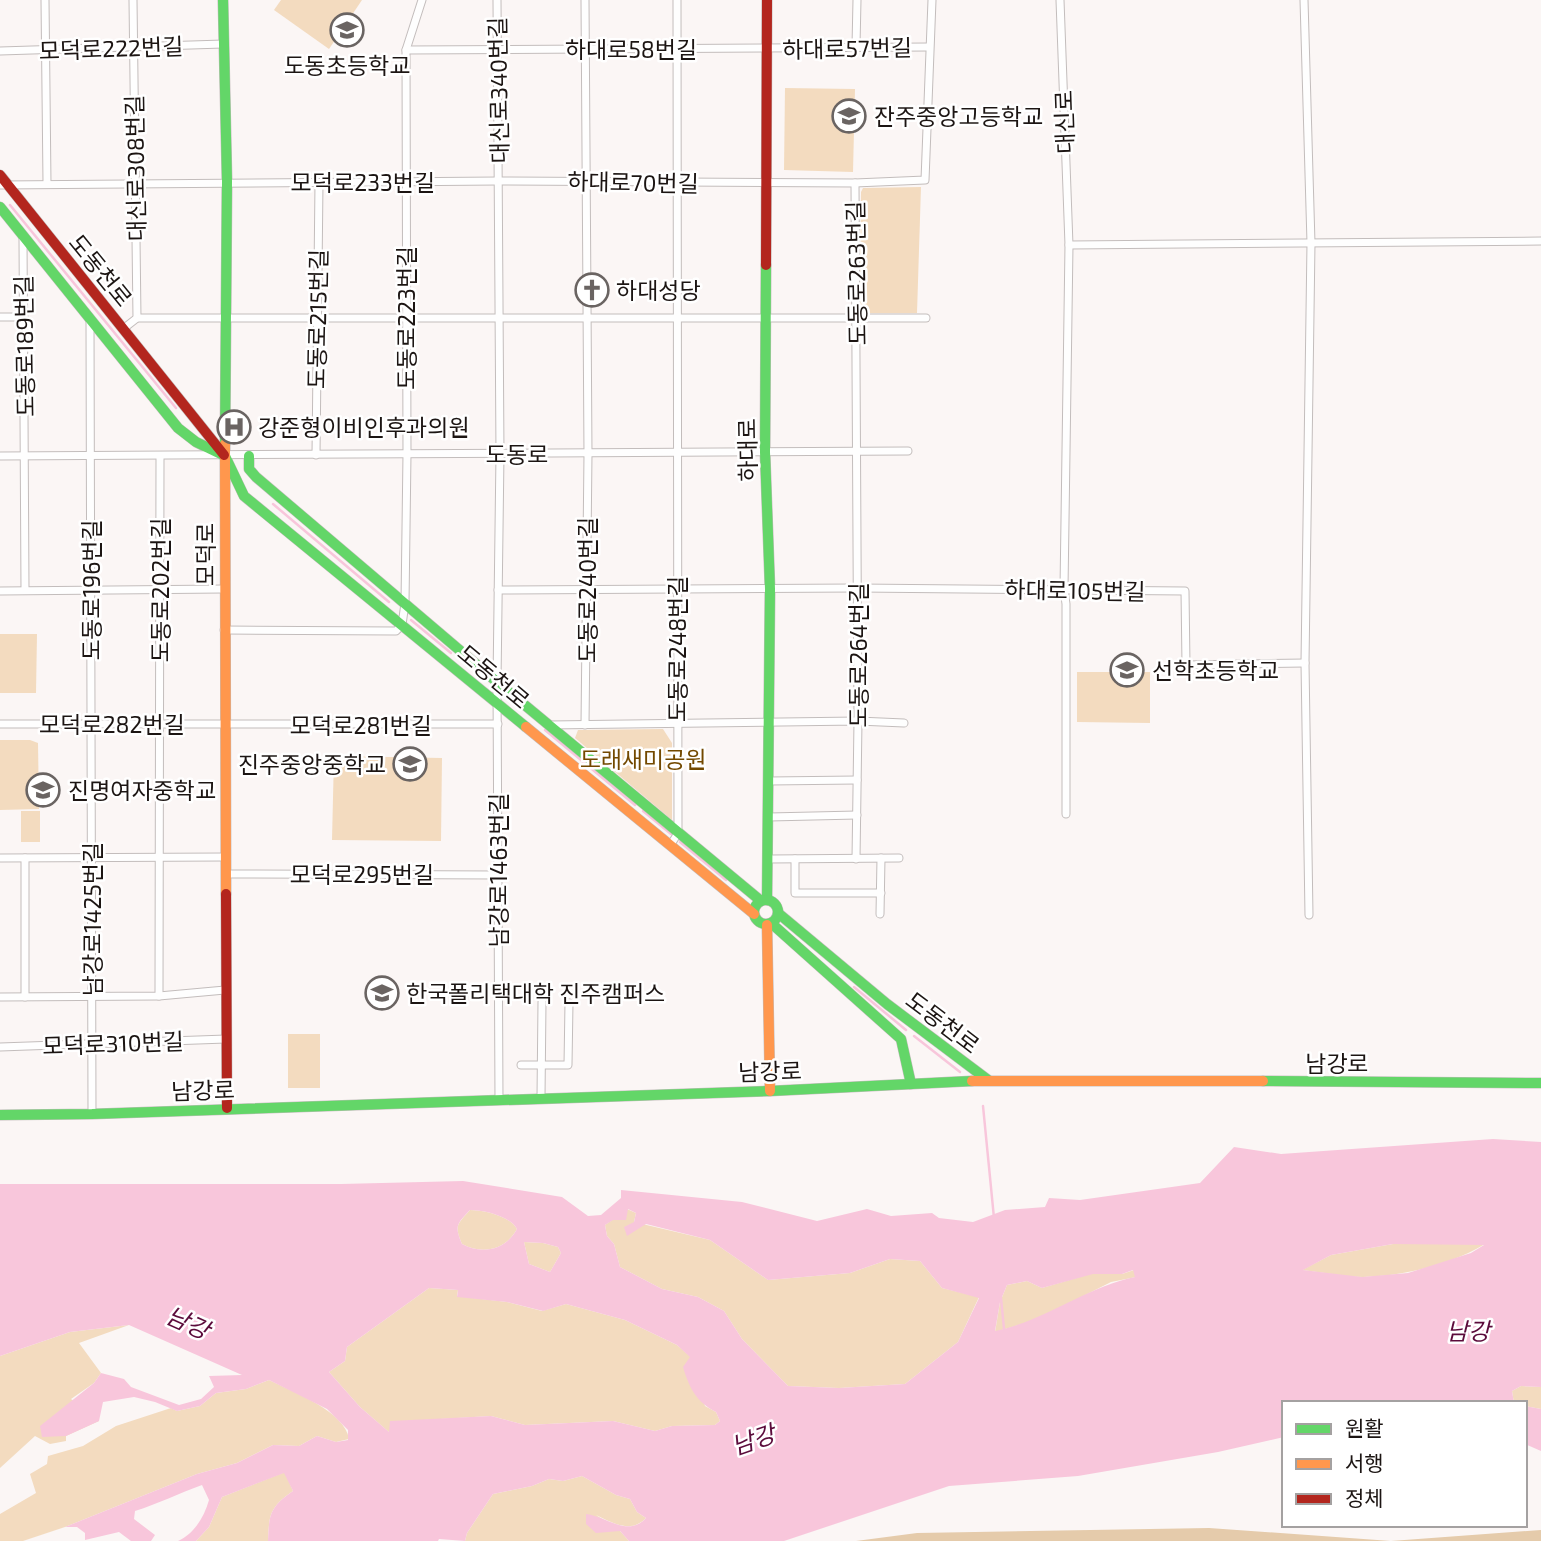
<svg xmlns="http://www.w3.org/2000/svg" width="1541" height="1541" font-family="'Exo 2','Noto Sans KR',sans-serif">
<rect width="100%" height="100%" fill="#fbf6f5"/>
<g fill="#f3dbbf">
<polygon points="281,0 362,0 329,49 274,10"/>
<polygon points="785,88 855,89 853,172 784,170"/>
<polygon points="921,187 917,313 860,313 861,192 863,188"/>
<polygon points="0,634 37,634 36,693 0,693"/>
<polygon points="1077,672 1150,672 1150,723 1077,722"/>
<polygon points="663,729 672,743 672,820 575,738 578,730"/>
<polygon points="0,740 30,740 38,743 39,809 0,810"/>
<polygon points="334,756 442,758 441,841 332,840"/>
<rect x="21" y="811" width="19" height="31"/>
<rect x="288" y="1034" width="32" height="54"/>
<polygon points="627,1209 636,1213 634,1222 710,1240 768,1280 850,1273 890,1259 920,1261 942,1288 979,1297 958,1342 905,1384 839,1388 788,1386 742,1339 724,1311 698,1297 662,1289 620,1267 614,1244 607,1236 605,1225"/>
<path d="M470 1210C484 1210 510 1216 517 1229 506 1250 482 1255 462 1244 454 1225 457 1225 470 1210Z"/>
<polygon points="524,1242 543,1243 558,1247 561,1253 550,1272 529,1264"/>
<path d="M1393 1244H1485C1451 1265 1403 1276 1363 1277 1343 1277 1322 1272 1302 1270L1331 1255Z"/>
<polygon points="1134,1270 1136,1277 1111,1282 1036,1320 995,1332 1000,1302 1007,1285 1027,1281 1042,1288 1093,1273 1122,1274"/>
<polygon points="429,1288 458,1290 457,1296 507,1302 542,1311 566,1304 625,1320 677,1345 691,1357 705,1406 716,1412 720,1421 715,1425 672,1426 655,1431 613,1421 525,1425 491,1416 390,1422 390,1433 360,1407 329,1372 345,1361 347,1347"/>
<polygon points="129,1325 79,1343 101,1373 94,1383 71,1399 99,1421 66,1436 66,1441 50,1444 35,1436 0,1468 0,1356 70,1332"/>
<path d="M269 1380C293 1392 345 1411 349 1439L336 1442 317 1436 299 1446 273 1445 237 1463 197 1474 65 1527 23 1541H0V1514L36 1493 30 1474 47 1464 48 1456 83 1446 116 1426 171 1408 177 1411 200 1406 216 1393 246 1389Z"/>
<polygon points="1521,1386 1541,1387 1541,1409 1525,1406 1525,1403 1514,1403 1512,1391"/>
<path d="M285 1472 293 1491C270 1507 269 1514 268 1541H196L209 1527 222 1497Z"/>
<path d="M582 1476 616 1495 630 1499 637 1512 646 1518C631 1534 613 1523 596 1515L620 1531 629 1541H465L467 1533 493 1494 532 1486 549 1479 563 1481Z"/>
</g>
<polygon fill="#e5cbab" points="1209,1528 1391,1541 1541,1530 1541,1541 856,1541 917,1533"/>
<g fill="#f8c6db" fill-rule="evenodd">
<path d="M1493 1139 1541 1142V1387L1521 1386 1512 1391 1514 1403H1284V1437L1218 1452 1078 1476 949 1486 784 1541H629L620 1531 596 1533 586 1524V1514C606 1516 628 1538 646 1518L637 1512 630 1499 616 1495 582 1476 563 1481 549 1479 532 1486 493 1494 467 1533 465 1541 439 1539 438 1541H268C269 1514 270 1507 293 1491L284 1473 222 1497 209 1527 196 1541H178C195 1533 204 1517 209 1500L202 1485C179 1493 158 1504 135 1511L134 1519 155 1535 151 1541H131L119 1532 85 1540V1533L77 1527H65L197 1474 237 1463 273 1445 299 1446 317 1436 336 1442 348 1440V1430L327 1409 269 1380 246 1389 216 1393 200 1406 177 1411 155 1402 134 1397 103 1402 99 1421 66 1436 42 1437 40 1426 94 1383 101 1373 124 1379 131 1387 179 1405 201 1399 214 1387 209 1376 242 1375 129 1325 70 1332 0 1356V1184H341L463 1181 562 1197 588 1216 601 1215 621 1198V1190L742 1202 817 1221 867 1209 891 1216 932 1213 939 1218 973 1222 1005 1210 1045 1207 1049 1198 1080 1200 1200 1183 1234 1147 1281 1154ZM628 1209 636 1213 634 1222 624 1227 627 1236 646 1224 710 1240 768 1280 850 1273 890 1259 920 1261 942 1288 979 1298 958 1342 905 1384 839 1388 788 1386 742 1339 724 1311 698 1297 662 1289 620 1267 614 1244 607 1236 605 1225 613 1220H626ZM470 1210C484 1210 510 1216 517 1229 506 1250 482 1255 462 1244 454 1225 457 1224 470 1210ZM524 1242 543 1243 558 1247 561 1253 550 1272 529 1264ZM1393 1244 1484 1245 1471 1253 1408 1273 1362 1277 1303 1270 1331 1255ZM1133 1270 1135 1277C1086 1287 1045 1321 995 1331L1000 1302 1007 1285 1027 1281 1042 1288 1093 1274H1122ZM429 1288 458 1290 457 1297 507 1302 543 1311 566 1304 625 1320 677 1345 690 1357 683 1367C689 1387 696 1402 716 1412L720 1421 715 1425 672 1426 655 1431 613 1421 525 1425 491 1416 390 1421 389 1432 360 1407 329 1372 345 1361 347 1347Z"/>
<polygon points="1525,1406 1541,1409 1541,1451 1525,1444"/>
</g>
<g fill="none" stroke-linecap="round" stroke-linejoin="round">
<g stroke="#f8c6db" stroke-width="2.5">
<polyline points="10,205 176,408"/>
<polyline points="273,504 389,602"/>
<polyline points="411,620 451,653"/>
<polyline points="545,730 635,805"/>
<polyline points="643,811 671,834"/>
<polyline points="680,842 726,880"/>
<polyline points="854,987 906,1030"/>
<polyline points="914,1036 960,1072"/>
<polyline points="983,1106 994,1218"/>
<polyline points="1001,1298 1004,1329"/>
</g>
<defs>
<g id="street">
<polyline points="45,0 47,183"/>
<polyline points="497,0 500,454 497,682 499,1100"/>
<polyline points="585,0 588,454 585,725"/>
<polyline points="1060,0 1069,245 1064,589 1066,604 1066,814"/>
<polyline points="1304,0 1311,243 1305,663 1309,915"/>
<polyline points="856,46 857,0"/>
<polyline points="406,50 929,47"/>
<polyline points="0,51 223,44"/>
<polyline points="855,183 925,180 932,0"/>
<polyline points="0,185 499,181 855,183 858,721 856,859"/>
<polyline points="23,237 25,590"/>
<polyline points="1069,245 1541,241"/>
<polyline points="0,317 24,317"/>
<polyline points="137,318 926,318"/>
<polyline points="90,320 92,1114"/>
<polyline points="123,329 137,318 133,0"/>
<polyline points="316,455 319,183"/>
<polyline points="0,456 908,451"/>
<polyline points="498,590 858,588 1185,591 1186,665 1305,663"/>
<polyline points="0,591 224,589"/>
<polyline points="224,630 396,631 402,625 405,603 407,454 406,50 422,0"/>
<polyline points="0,724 498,724"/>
<polyline points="549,725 858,721 904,723"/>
<polyline points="769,781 857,780"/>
<polyline points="769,817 857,815"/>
<polyline points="670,846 678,833 677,0"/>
<polyline points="0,858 225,857"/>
<polyline points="769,859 899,858"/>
<polyline points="795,859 795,893 881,893"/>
<polyline points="226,874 498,875"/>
<polyline points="880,914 881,858"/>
<polyline points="159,996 160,456"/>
<polyline points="0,997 159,996 225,990"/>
<polyline points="25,997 25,858"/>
<polyline points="0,1047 226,1039"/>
<polyline points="521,1065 568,1065 569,1003"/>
<polyline points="541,1098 542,1002"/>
</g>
<g id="fast">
<polyline points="223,0 227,181 225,444"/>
<polyline points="0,207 178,428 196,442 225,456 244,496 526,727"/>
<polyline points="766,265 765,452 770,589 767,900"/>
<polyline points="249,456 249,469 256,477 497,682 761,901"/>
<circle cx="766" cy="912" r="12"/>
<polyline points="778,913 887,1004 988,1080"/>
<polyline points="771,923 901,1039 911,1084"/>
<polyline points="1263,1081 1541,1083"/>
<polyline points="0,1115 92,1114 770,1091 972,1081"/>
</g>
<g id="slow">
<polyline points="225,444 226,894"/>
<polyline points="526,727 754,914"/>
<polyline points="767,925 770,1091"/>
<polyline points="972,1081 1263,1081"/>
</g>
<g id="jam">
<polyline points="0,175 224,455"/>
<polyline points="766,265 767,0"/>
<polyline points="226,894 227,1108"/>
</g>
</defs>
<use href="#street" stroke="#c3bdbc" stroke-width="9"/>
<use href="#fast" stroke="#c3bdbc" stroke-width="11"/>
<use href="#slow" stroke="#c3bdbc" stroke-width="11"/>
<use href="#jam" stroke="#c3bdbc" stroke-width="11"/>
<use href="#street" stroke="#fefefe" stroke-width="7"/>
<use href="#fast" stroke="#63d668" stroke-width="10"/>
<use href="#slow" stroke="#ff974d" stroke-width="10"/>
<use href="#jam" stroke="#b3261e" stroke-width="10"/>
</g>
<defs>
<symbol id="school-ring" viewBox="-11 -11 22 22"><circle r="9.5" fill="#fff" stroke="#6a6462" stroke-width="1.5"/><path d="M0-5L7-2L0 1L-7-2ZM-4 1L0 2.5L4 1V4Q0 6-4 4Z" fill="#6a6462"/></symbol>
<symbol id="church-ring" viewBox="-11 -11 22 22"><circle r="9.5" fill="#fff" stroke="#6a6462" stroke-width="1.5"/><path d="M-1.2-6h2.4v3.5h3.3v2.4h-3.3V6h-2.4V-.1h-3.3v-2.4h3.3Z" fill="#6a6462"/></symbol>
<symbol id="hospital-ring" viewBox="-11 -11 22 22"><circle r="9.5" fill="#fff" stroke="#6a6462" stroke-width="1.5"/><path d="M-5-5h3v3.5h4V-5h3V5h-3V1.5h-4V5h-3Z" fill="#6a6462"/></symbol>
<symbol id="university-ring" viewBox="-11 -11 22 22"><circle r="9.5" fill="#fff" stroke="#6a6462" stroke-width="1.5"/><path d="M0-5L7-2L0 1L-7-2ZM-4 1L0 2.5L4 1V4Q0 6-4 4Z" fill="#6a6462"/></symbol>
</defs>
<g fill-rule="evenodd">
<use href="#school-ring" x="328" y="11" width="38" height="38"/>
<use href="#school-ring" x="830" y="97" width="38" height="38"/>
<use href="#church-ring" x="573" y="271" width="38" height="38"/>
<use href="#hospital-ring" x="215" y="408" width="38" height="38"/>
<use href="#school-ring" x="1108" y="651" width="38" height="38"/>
<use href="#school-ring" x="391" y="745" width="38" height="38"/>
<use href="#school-ring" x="24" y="771" width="38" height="38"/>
<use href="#university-ring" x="363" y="974" width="38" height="38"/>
</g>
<g text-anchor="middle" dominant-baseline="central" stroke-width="5" stroke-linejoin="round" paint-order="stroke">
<g font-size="23" fill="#1c1513" stroke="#fff">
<text transform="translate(111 48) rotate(-2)">모덕로222번길</text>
<text transform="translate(847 48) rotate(-1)">하대로57번길</text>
<text x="631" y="49">하대로58번길</text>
<text transform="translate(498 90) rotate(-91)">대신로340번길</text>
<text transform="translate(1064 122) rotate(-92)">대신로</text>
<text transform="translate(135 168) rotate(-91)">대신로308번길</text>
<text x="363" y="182">모덕로233번길</text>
<text transform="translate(633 182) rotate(1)">하대로70번길</text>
<text transform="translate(101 270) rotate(51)">도동천로</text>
<text transform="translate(856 273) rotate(-91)">도동로263번길</text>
<text transform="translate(406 318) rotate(-90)">도동로223번길</text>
<text transform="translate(317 319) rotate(-89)">도동로215번길</text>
<text transform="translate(24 346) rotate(-91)">도동로189번길</text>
<text transform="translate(747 450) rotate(-91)">하대로</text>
<text x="517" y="454">도동로</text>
<text transform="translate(205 554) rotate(-90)">모덕로</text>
<text transform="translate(91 590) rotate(-90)">도동로196번길</text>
<text transform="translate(160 590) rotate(-90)">도동로202번길</text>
<text transform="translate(587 590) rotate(-90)">도동로240번길</text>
<text transform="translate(1075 590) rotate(1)">하대로105번길</text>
<text transform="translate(677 649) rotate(-90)">도동로248번길</text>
<text transform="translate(858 655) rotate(-90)">도동로264번길</text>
<text transform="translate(494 676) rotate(40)">도동천로</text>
<text x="112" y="724">모덕로282번길</text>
<text x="361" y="725">모덕로281번길</text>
<text transform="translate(498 870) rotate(-90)">남강로1463번길</text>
<text x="362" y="874">모덕로295번길</text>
<text transform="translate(92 919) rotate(-90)">남강로1425번길</text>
<text transform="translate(943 1022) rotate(37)">도동천로</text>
<text transform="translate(113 1043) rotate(-2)">모덕로310번길</text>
<text x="1337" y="1063">남강로</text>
<text transform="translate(770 1071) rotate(-2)">남강로</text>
<text transform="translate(203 1090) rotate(-2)">남강로</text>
</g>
<g font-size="23" fill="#1c1513" stroke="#fff" text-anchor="start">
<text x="347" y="65" text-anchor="middle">도동초등학교</text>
<text x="874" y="116">잔주중앙고등학교</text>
<text x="616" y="290">하대성당</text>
<text x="258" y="427">강준형이비인후과의원</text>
<text x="1152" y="670">선학초등학교</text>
<text x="386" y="764" text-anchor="end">진주중앙중학교</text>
<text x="68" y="790">진명여자중학교</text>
<text x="406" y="993">한국폴리택대학 진주캠퍼스</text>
</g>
<g font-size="23" fill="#734900" stroke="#fff">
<text x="643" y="759">도래새미공원</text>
</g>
<g font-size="24" font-style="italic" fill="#5b0b3b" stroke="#fff">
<text transform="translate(188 1322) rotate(24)">남강</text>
<text x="1468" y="1330">남강</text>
<text transform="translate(753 1439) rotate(-19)">남강</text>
</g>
</g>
<rect x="1282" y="1401" width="245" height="126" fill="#ffffff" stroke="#a4a1a1" stroke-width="2"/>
<rect x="1296" y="1424" width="35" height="10" fill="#63d668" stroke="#a4a1a1" stroke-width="2"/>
<text x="1345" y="1436" font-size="21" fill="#1c1513">원활</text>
<rect x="1296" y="1459" width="35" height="10" fill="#ff974d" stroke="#a4a1a1" stroke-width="2"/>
<text x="1345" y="1471" font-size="21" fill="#1c1513">서행</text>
<rect x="1296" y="1494" width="35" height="10" fill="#b3261e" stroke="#a4a1a1" stroke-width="2"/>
<text x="1345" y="1506" font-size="21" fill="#1c1513">정체</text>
</svg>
